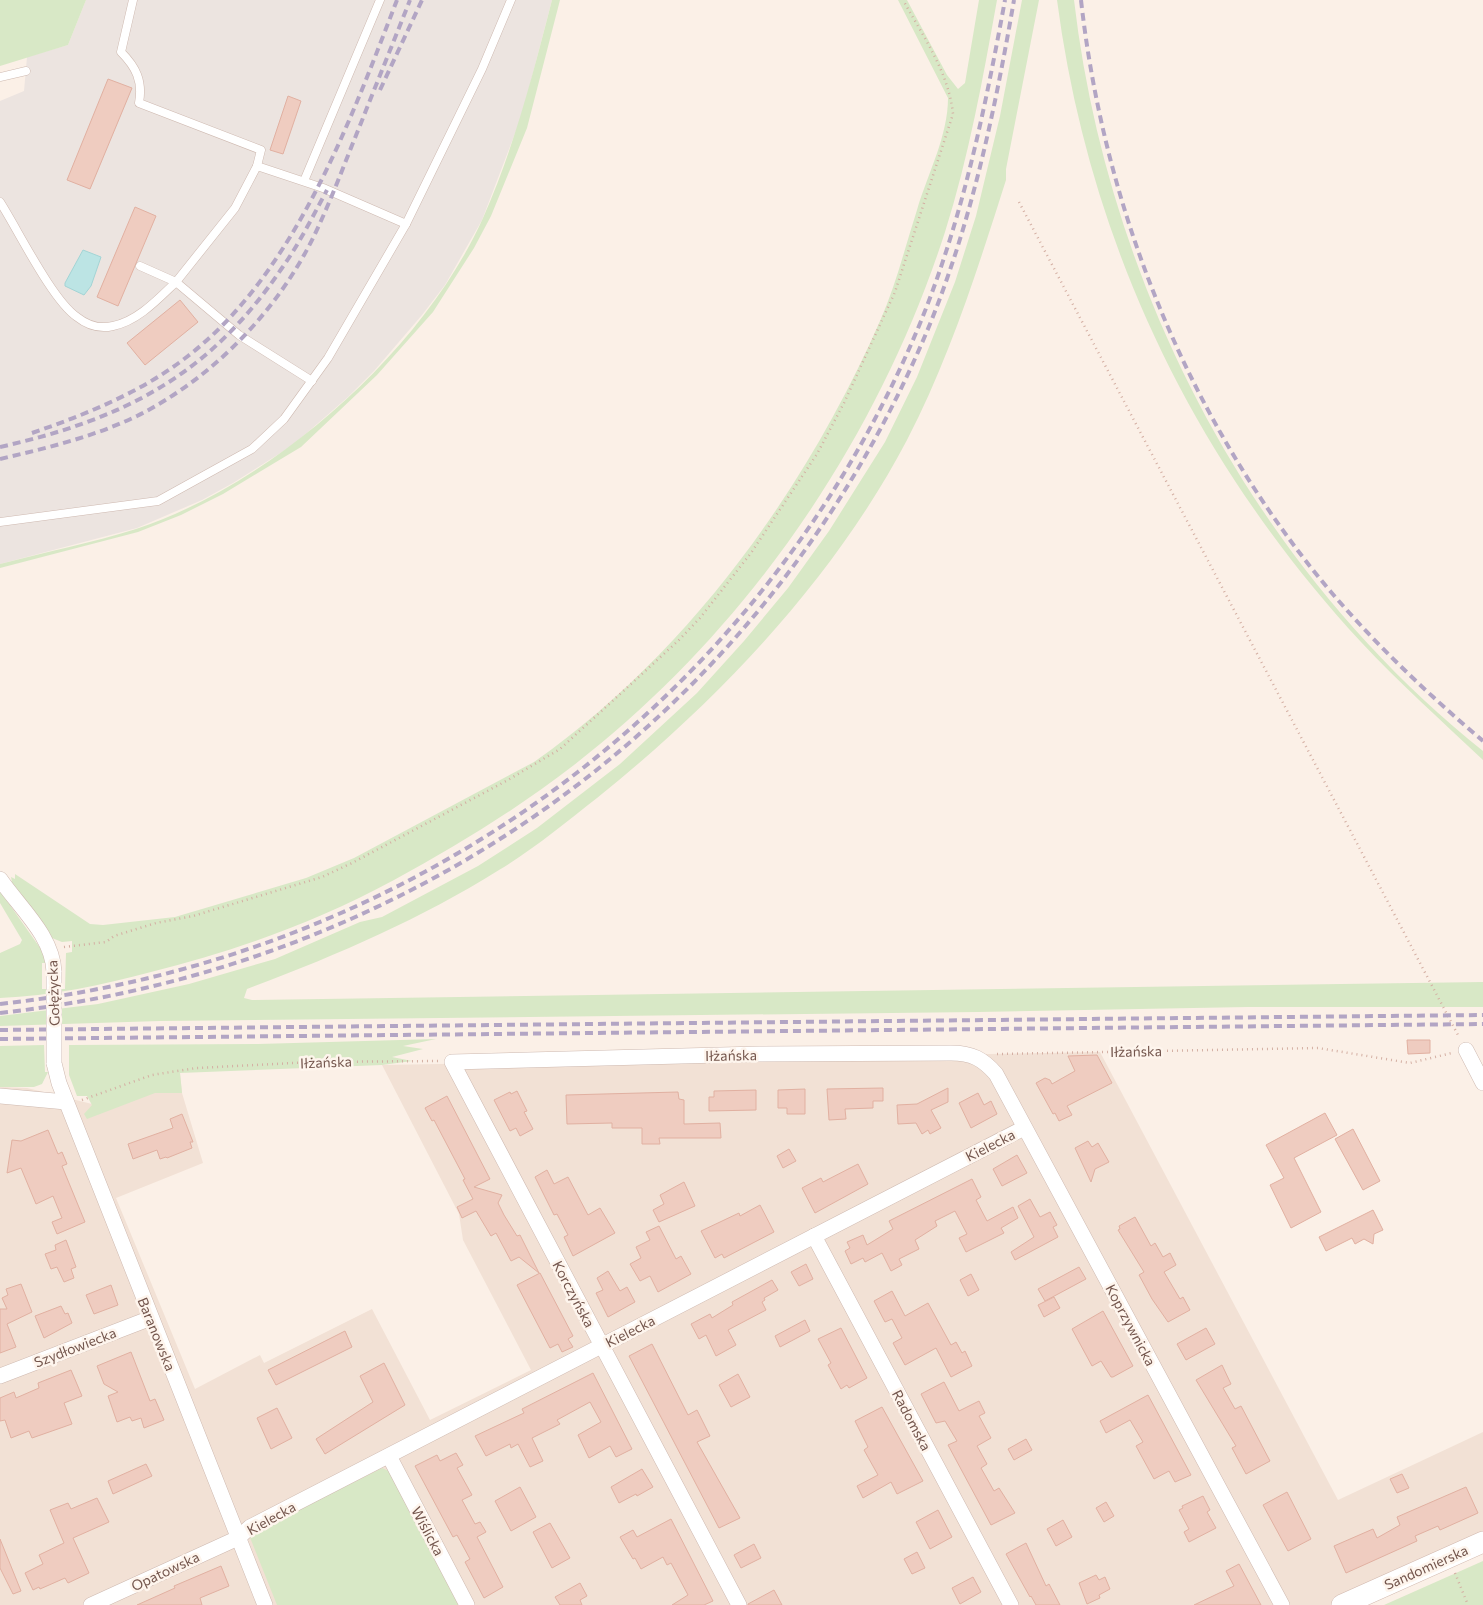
<svg xmlns="http://www.w3.org/2000/svg" width="1483" height="1605" font-family="Commissioner,sans-serif">
<rect width="100%" height="100%" fill="#fbf0e7"/>
<polygon fill="#f2e1d5" points="1100,1052 1338,1500 1483,1432 1483,1547 1357,1605 0,1605 0,1087 27,1088 92,1104 180,1073 182,1093 203,1163 116,1198 195,1389 260,1355 264,1363 372,1309 430,1420 531,1370 463,1240 459,1214 382,1065"/>
<polygon fill="#ece4e0" points="86,0 552,0 522,115 482,220 445,285 422,315 374,371 348,397 293,445 233,483 202,500 137,528 0,564 0,101 24,91 27,57 68,45"/>
<g fill="#d8e8c6">
<polygon points="0,0 86,0 68,45 0,66"/>
<path d="M552 0H560L527 128 491 216 474 248 433 312 377 375 301 447 223 494 181 515 138 532 0 568V564C45 552 92 543 136 529 273 484 424 350 483 218 514 148 533 74 552 0Z"/>
<path d="M898 0H907L947 75 958 89 965 83 979 0H997C983 78 969 156 945 232 878 440 747 631 574 765 517 809 457 846 394 880 316 922 236 951 151 972 102 985 51 996 0 998V953L20 944 22 940 0 903V891L43 952 47 963H42V989H65L66 953 72 952V941L62 942 52 938 8 881 12 882 11 877 15 879V874L90 924 103 925 175 917 306 878 354 858 534 762C687 655 806 490 880 321 896 285 905 247 917 210 928 173 948 136 948 98Z"/>
<path d="M1022 0H1039L1006 169V180C978 268 950 357 907 440 834 579 719 700 597 798 565 823 534 849 499 870 419 920 335 956 247 989L244 998 252 1000 1483 982V1007H1248L978 1012 160 1021 0 1026V1016L98 1004 189 984 275 959 360 922 382 917 478 866 537 828 620 764 697 693 744 641 788 588 829 531 885 442 917 377 955 282 976 216 1000 116Z"/>
<path d="M1057 0H1074C1108 290 1254 568 1483 751V760C1442 721 1399 683 1361 642 1194 461 1089 244 1057 0Z"/>
<polygon points="436,1039 403,1046 423,1049 392,1057 412,1061 382,1065 180,1073 182,1093 155,1093 87,1119 84,1114 92,1105 87,1096 77,1096 69,1075 69,1045 258,1044"/>
<polygon points="44,1045 45,1072 48,1072 42,1084 34,1087 0,1087 0,1046"/>
<polygon points="382,1468 391,1472 463,1605 277,1605 249,1535"/>
<polygon points="1483,1561 1483,1605 1384,1605"/>
</g>
<polygon fill="#bce4e4" stroke="#a3d4d5" points="83,250 101,257 91,286 84,295 65,286 65,283"/>
<g fill="#efccc0" stroke="#e1b0a1">
<polygon points="108,79 132,88 90,189 67,180"/>
<polygon points="288,96 301,101 283,154 270,150"/>
<polygon points="135,207 156,216 118,306 97,297"/>
<polygon points="180,300 198,322 145,365 127,343"/>
<polygon points="1407,1040 1430,1040 1430,1053 1408,1054"/>
<polygon points="1097,1055 1112,1083 1067,1106 1072,1115 1059,1121 1055,1113 1053,1114 1036,1083 1045,1078 1050,1080 1052,1084 1075,1071 1068,1056"/>
<polygon points="883,1088 883,1101 873,1101 873,1108 845,1109 846,1119 829,1120 827,1089"/>
<polygon points="948,1088 948,1102 931,1110 941,1128 930,1134 928,1130 922,1134 916,1123 898,1124 897,1105 917,1104"/>
<polygon points="805,1089 805,1114 787,1114 787,1108 778,1108 778,1090"/>
<polygon points="756,1090 756,1110 709,1111 709,1097 714,1097 714,1091"/>
<polygon points="517,1091 527,1111 524,1112 533,1129 520,1136 516,1128 510,1131 494,1100 510,1092 511,1094"/>
<polygon points="678,1092 679,1099 684,1100 684,1124 720,1123 721,1138 659,1138 660,1144 642,1144 642,1128 612,1128 612,1123 567,1124 566,1095"/>
<polygon points="978,1093 984,1105 991,1101 997,1114 971,1128 959,1103"/>
<polygon points="447,1096 490,1179 474,1187 502,1195 498,1203 504,1215 517,1236 520,1235 539,1273 519,1257 511,1261 496,1233 491,1236 476,1211 462,1218 457,1207 473,1199 463,1180 465,1179 434,1120 432,1121 425,1108"/>
<polygon points="1325,1113 1337,1135 1294,1158 1321,1212 1291,1228 1270,1185 1284,1178 1266,1145"/>
<polygon points="182,1114 193,1142 190,1142 192,1148 167,1158 166,1157 160,1159 157,1150 133,1159 128,1144 173,1128 170,1119"/>
<polygon points="1353,1129 1380,1181 1363,1190 1335,1139"/>
<polygon points="48,1130 58,1154 62,1152 67,1164 62,1166 85,1222 57,1234 52,1222 62,1218 53,1196 36,1204 21,1168 7,1173 12,1140 21,1141"/>
<polygon points="1088,1141 1092,1147 1098,1143 1109,1162 1095,1169 1091,1182 1075,1148"/>
<polygon points="789,1149 796,1161 783,1168 777,1156"/>
<polygon points="1017,1155 1027,1173 1002,1186 993,1169"/>
<polygon points="858,1164 868,1184 815,1213 802,1188 821,1178 823,1182"/>
<polygon points="547,1170 554,1184 568,1177 588,1215 600,1208 615,1233 573,1256 564,1237 568,1235 557,1214 554,1215 535,1177"/>
<polygon points="972,1179 981,1197 976,1200 987,1221 1013,1207 1018,1218 1001,1228 1004,1233 966,1252 959,1238 967,1234 955,1211 935,1221 937,1226 915,1240 919,1249 899,1259 902,1265 891,1271 882,1253 865,1262 863,1258 851,1264 845,1251 850,1248 847,1242 863,1235 867,1245 893,1229 889,1221"/>
<polygon points="684,1182 695,1206 659,1222 653,1210 664,1204 660,1195"/>
<polygon points="1030,1199 1040,1217 1050,1212 1057,1225 1053,1227 1058,1237 1015,1260 1011,1252 1034,1237 1018,1206"/>
<polygon points="760,1205 774,1232 724,1258 722,1254 715,1258 701,1231 739,1213 740,1216"/>
<polygon points="1373,1210 1383,1230 1374,1234 1373,1244 1364,1239 1355,1244 1352,1238 1326,1251 1319,1237"/>
<polygon points="1135,1217 1151,1246 1155,1243 1163,1257 1170,1253 1176,1265 1164,1272 1180,1299 1183,1297 1190,1310 1168,1322 1152,1299 1139,1275 1144,1272 1118,1230 1120,1229 1119,1226"/>
<polygon points="659,1226 676,1259 681,1256 691,1274 658,1292 650,1276 640,1281 630,1264 641,1258 636,1247 650,1240 646,1232"/>
<polygon points="66,1240 76,1267 71,1269 74,1278 64,1282 57,1267 51,1269 45,1254 56,1250 55,1245"/>
<polygon points="806,1264 813,1279 799,1286 791,1272"/>
<polygon points="1079,1267 1086,1279 1045,1301 1038,1289"/>
<polygon points="608,1271 620,1291 627,1287 635,1302 608,1317 596,1293 603,1290 597,1278"/>
<polygon points="540,1273 573,1336 568,1339 573,1347 562,1352 558,1344 550,1348 517,1285"/>
<polygon points="971,1274 979,1290 968,1296 960,1280"/>
<polygon points="772,1280 778,1290 764,1298 765,1300 762,1302 766,1310 728,1330 736,1345 716,1356 706,1335 699,1339 691,1324 710,1314 712,1318 733,1305 732,1302"/>
<polygon points="21,1284 32,1312 7,1324 16,1347 0,1353 0,1309 7,1309 2,1298 8,1295 6,1289"/>
<polygon points="111,1285 118,1305 94,1314 86,1295"/>
<polygon points="892,1291 905,1316 928,1303 951,1345 956,1342 962,1353 965,1351 972,1366 951,1377 936,1348 905,1365 893,1343 902,1338 892,1319 885,1322 874,1301"/>
<polygon points="1054,1297 1060,1308 1044,1317 1038,1305"/>
<polygon points="61,1306 65,1314 68,1313 72,1323 44,1338 35,1316"/>
<polygon points="1103,1311 1133,1366 1113,1377 1111,1377 1101,1361 1092,1366 1072,1329"/>
<polygon points="805,1320 810,1331 780,1347 775,1336"/>
<polygon points="841,1328 867,1378 849,1388 847,1385 841,1389 828,1365 831,1363 818,1339"/>
<polygon points="1206,1328 1215,1344 1186,1360 1177,1344"/>
<polygon points="345,1331 352,1347 276,1385 268,1370"/>
<polygon points="652,1344 688,1415 697,1410 710,1436 697,1442 740,1518 719,1528 629,1356"/>
<polygon points="131,1352 150,1401 155,1399 164,1420 144,1428 141,1418 132,1421 130,1417 117,1422 108,1396 118,1392 104,1384 97,1366"/>
<polygon points="384,1363 405,1405 325,1454 316,1439 373,1402 360,1376"/>
<polygon points="1222,1365 1231,1384 1223,1388 1235,1409 1241,1406 1270,1461 1246,1474 1232,1448 1236,1446 1196,1380"/>
<polygon points="71,1370 82,1396 64,1403 72,1424 32,1438 29,1431 11,1438 5,1420 0,1421 0,1398 14,1392 16,1398 39,1388 38,1383"/>
<polygon points="593,1373 632,1449 616,1457 610,1446 589,1458 578,1435 601,1422 590,1402 557,1420 560,1424 532,1438 543,1461 530,1467 518,1444 511,1448 510,1444 486,1456 475,1436 524,1413 522,1409"/>
<polygon points="738,1374 750,1397 731,1407 719,1385"/>
<polygon points="944,1382 959,1411 979,1401 985,1413 979,1416 991,1438 977,1446 987,1464 981,1468 994,1491 999,1488 1015,1513 991,1525 948,1445 957,1441 945,1421 936,1423 921,1394"/>
<polygon points="1148,1395 1191,1475 1175,1482 1169,1471 1154,1479 1136,1446 1143,1442 1130,1420 1106,1433 1100,1421"/>
<polygon points="882,1407 923,1481 897,1494 891,1482 863,1498 857,1486 878,1475 864,1450 868,1447 855,1421"/>
<polygon points="277,1408 292,1438 271,1449 257,1418"/>
<polygon points="1026,1439 1032,1450 1014,1460 1008,1449"/>
<polygon points="456,1453 463,1465 457,1468 472,1495 462,1500 475,1524 480,1522 486,1532 477,1537 503,1587 484,1598 465,1562 470,1559 457,1535 453,1537 415,1466 437,1455 440,1461"/>
<polygon points="146,1464 152,1476 113,1494 108,1481"/>
<polygon points="642,1469 653,1487 637,1496 636,1494 619,1503 611,1487"/>
<polygon points="1402,1474 1409,1488 1397,1493 1390,1479"/>
<polygon points="520,1487 536,1517 511,1531 495,1501"/>
<polygon points="1466,1487 1478,1513 1440,1530 1438,1526 1415,1536 1417,1541 1346,1573 1334,1546 1373,1529 1377,1538 1400,1525 1397,1517"/>
<polygon points="1287,1492 1311,1539 1288,1551 1263,1505"/>
<polygon points="1203,1496 1210,1510 1207,1512 1216,1528 1189,1542 1184,1532 1189,1529 1179,1510 1183,1508 1182,1506"/>
<polygon points="97,1498 109,1522 73,1538 89,1573 68,1583 65,1578 40,1589 39,1587 33,1590 25,1573 43,1564 39,1555 64,1543 50,1510 68,1503 71,1509"/>
<polygon points="1106,1502 1114,1516 1104,1522 1096,1508"/>
<polygon points="938,1510 952,1537 930,1549 916,1522"/>
<polygon points="671,1519 713,1601 704,1605 672,1605 688,1595 671,1563 667,1565 663,1557 641,1569 635,1558 633,1559 620,1537 633,1530 637,1537"/>
<polygon points="1063,1520 1072,1537 1056,1546 1047,1529"/>
<polygon points="550,1523 570,1558 552,1568 533,1532"/>
<polygon points="0,1539 21,1591 13,1594 0,1568"/>
<polygon points="1026,1543 1046,1586 1049,1584 1060,1605 1036,1605 1031,1596 1030,1597 1006,1554"/>
<polygon points="754,1544 761,1558 741,1568 734,1555"/>
<polygon points="917,1552 925,1568 912,1574 904,1559"/>
<polygon points="1239,1564 1261,1605 1194,1605 1234,1586 1226,1571"/>
<polygon points="221,1566 229,1586 200,1598 202,1605 137,1605 175,1588 174,1586"/>
<polygon points="1096,1575 1099,1580 1105,1577 1110,1589 1099,1595 1100,1598 1087,1604 1079,1583"/>
<polygon points="973,1577 981,1592 960,1604 952,1588"/>
<polygon points="580,1583 587,1596 580,1600 582,1605 560,1605 555,1597"/>
<polygon points="774,1590 782,1605 748,1605 748,1604"/>
</g>
<g fill="none" stroke-linecap="round" stroke-linejoin="round">
<defs>
<g id="lane">
<path d="M133 0 121 52C136 67 143 81 139 103L261 150 257 166"/>
<polyline points="0,77 26,71"/>
<polyline points="304,181 380,0"/>
<path d="M0 202C18 230 52 300 77 317 87 325 100 329 113 326 138 321 158 299 176 282L140 266"/>
<polyline points="312,381 239,335 176,282 235,208 257,166 323,188 406,224"/>
<polyline points="0,522 158,501 252,449 284,419 328,358 406,224 482,69 511,0"/>
</g>
<g id="street">
<path d="M0 879C19 907 53 936 54 972"/>
<polyline points="1466,1050 1483,1083"/>
<polyline points="54,1063 59,1083 265,1605"/>
<polyline points="0,1096 66,1102"/>
<polyline points="814,1236 1011,1605"/>
<polyline points="0,1376 151,1318"/>
<polyline points="389,1456 467,1605"/>
<polyline points="91,1605 238,1538 250,1527 1024,1128"/>
<path d="M739 1605 452 1062 759 1054 951 1053C972 1053 983 1059 996 1074L1282 1605"/>
</g>
<polyline id="secondary" points="1342,1605 1483,1542"/>
</defs>
<use href="#lane" stroke="#ceb9b0" stroke-width="9"/>
<use href="#street" stroke="#ceb9b0" stroke-width="16"/>
<use href="#secondary" stroke="#d1b8ae" stroke-width="22"/>
<g stroke="#d4afa3" stroke-width="2.5" stroke-dasharray="1 4" stroke-linecap="butt">
<polyline points="1019,202 1459,1037"/>
<path d="M64 947 106 942 114 936 156 923 193 916 322 877 352 863 508 780 560 749 678 641 700 618 751 553 817 454 844 403 895 292 953 114C949 73 923 36 903 0"/>
<polyline points="997,1054 1318,1048 1410,1063 1452,1053"/>
<polyline points="82,1100 152,1075 196,1068 314,1062 438,1061"/>
<polyline points="1455,1573 1468,1605"/>
</g>
<use href="#lane" stroke="#fff" stroke-width="8"/>
<use href="#street" stroke="#fff" stroke-width="15"/>
<use href="#secondary" stroke="#fff" stroke-width="21"/>
<g stroke="#b2a5c4" stroke-width="4" stroke-dasharray="8 5" stroke-linecap="butt">
<path d="M1081 0C1105 215 1191 426 1331 592 1378 647 1429 695 1483 741"/>
<polyline points="380,90 422,0"/>
<path d="M32 433C87 414 142 392 188 356 295 273 350 122 397 0"/>
<path d="M0 447C124 419 209 376 282 268 299 244 313 216 327 190"/>
<path d="M0 459C47 448 93 437 137 416 211 379 276 313 313 238 331 201 345 162 361 123 377 82 394 41 410 0"/>
<path d="M0 1004C410 959 763 704 921 321 963 217 985 109 1005 0"/>
<path d="M0 1013C416 967 769 714 930 324 972 220 995 110 1014 0"/>
<polyline points="0,1030 1483,1015"/>
<polyline points="0,1039 1483,1024"/>
</g>
<defs>
<polyline id="street-bridge" points="54,972 54,1063"/>
</defs>
<use href="#street-bridge" stroke="#ceb9b0" stroke-width="16" stroke-linecap="butt"/>
<use href="#street-bridge" stroke="#fff" stroke-width="15"/>
</g>
<g text-anchor="middle" dominant-baseline="central" stroke-width="5" stroke-linejoin="round" paint-order="stroke">
<g font-size="14" fill="#73554c" stroke="#fef5ed">
<text transform="translate(53 993) rotate(-92)">Gołężycka</text>
<text transform="translate(1136 1051) rotate(-1)">Iłżańska</text>
<text transform="translate(731 1055) rotate(-1)">Iłżańska</text>
<text transform="translate(326 1062) rotate(-2)">Iłżańska</text>
<text transform="translate(990 1145) rotate(-27)">Kielecka</text>
<text transform="translate(574 1294) rotate(62)">Korczyńska</text>
<text transform="translate(1131 1325) rotate(62)">Koprzywnicka</text>
<text transform="translate(630 1331) rotate(-27)">Kielecka</text>
<text transform="translate(157 1334) rotate(68)">Baranowska</text>
<text transform="translate(75 1347) rotate(-21)">Szydłowiecka</text>
<text transform="translate(912 1420) rotate(62)">Radomska</text>
<text transform="translate(271 1518) rotate(-29)">Kielecka</text>
<text transform="translate(428 1531) rotate(62)">Wiślicka</text>
<text transform="translate(1426 1567) rotate(-24)">Sandomierska</text>
<text transform="translate(165 1571) rotate(-25)">Opatowska</text>
</g>
</g>
</svg>
